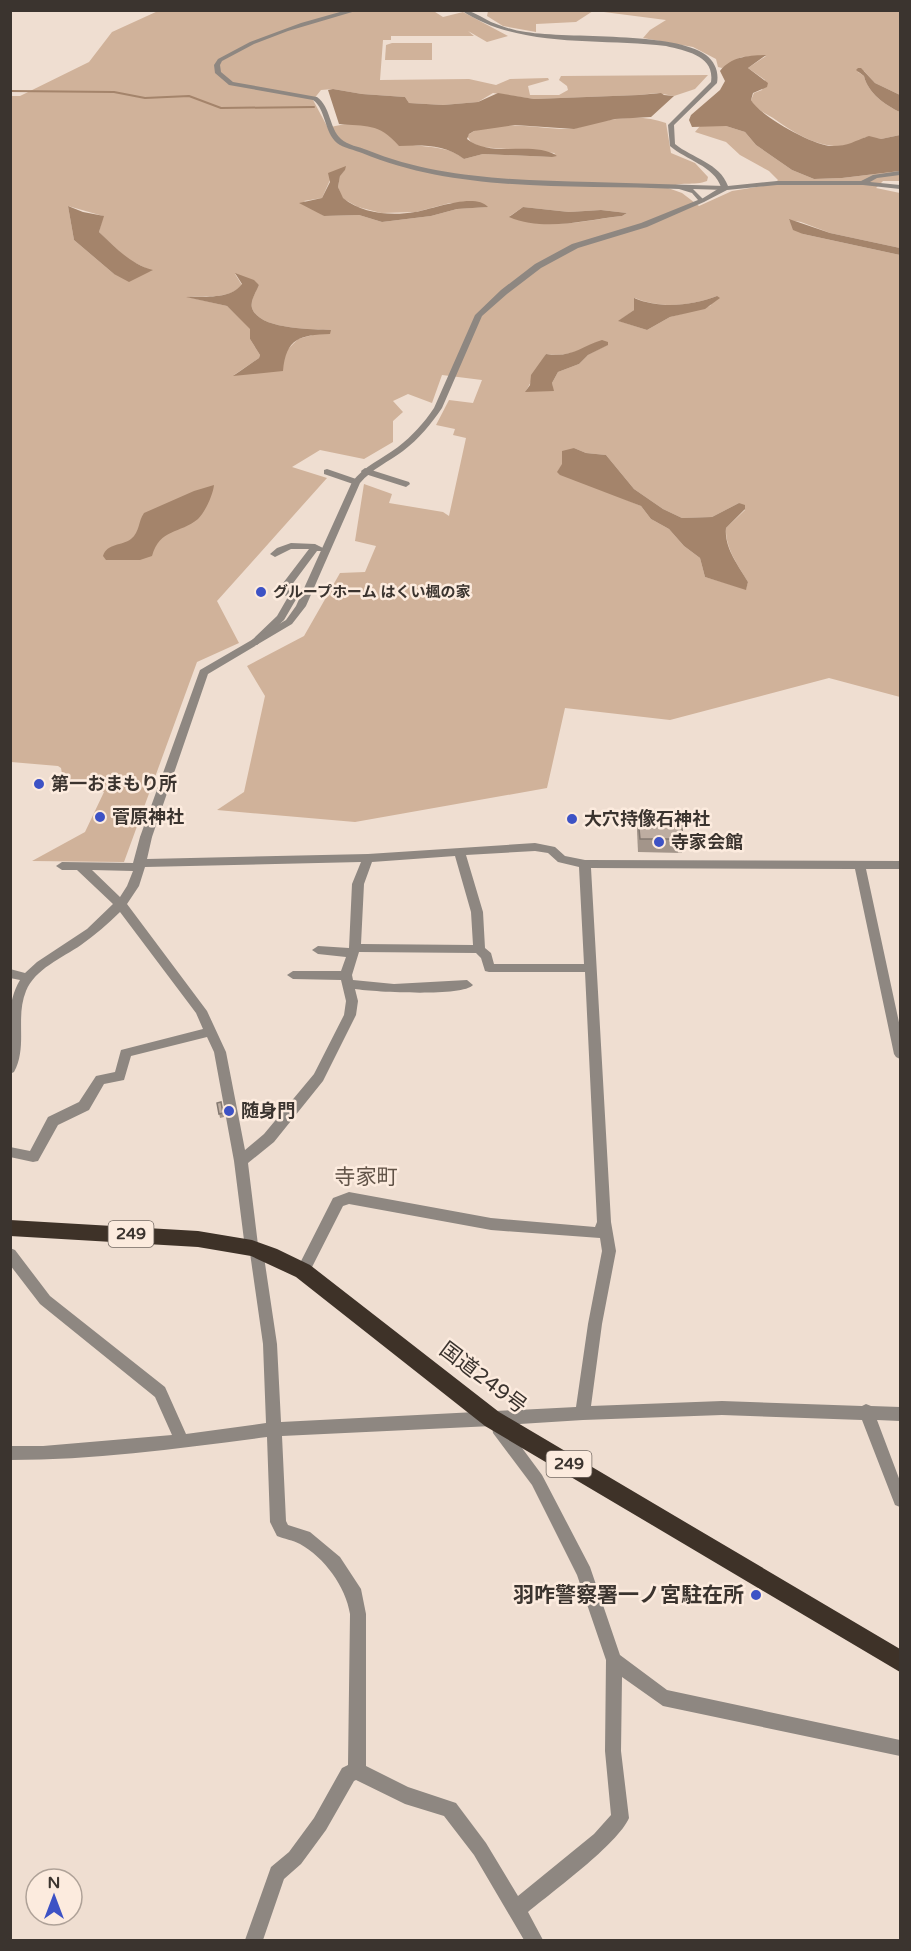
<svg xmlns="http://www.w3.org/2000/svg" width="911" height="1951" font-family="'Varela Round','Noto Sans JP',sans-serif">
<rect width="100%" height="100%" fill="#efded1"/>
<g fill="#d0b29a" fill-rule="evenodd">
<path d="M432 10 443 17 463 12 508 36 487 42 468 31 474 36H391V40H383L380 80 469 79 496 85 510 79 548 78 549 80 528 86 530 95H559L568 90 567 86 559 80 561 76 708 75 695 89 674 96 657 93 639 95 534 99 493 93 478 102 443 105 409 103 405 97 362 94 333 89 321 90 313 100 328 128C344 123 367 122 383 130 391 135 397 142 407 144 427 148 447 145 464 159L483 154 552 157 555 153 481 147 471 142 467 136C487 116 544 130 571 129 578 128 586 125 593 123 618 118 643 114 666 123L671 153 695 163 708 177 707 181C695 186 678 181 668 188L682 193 699 206 732 191 774 184 778 180 769 171 740 155 726 142 695 132 700 126H726L745 132 756 145 792 170 814 179 842 178 900 171V181H883L876 188 900 193V248L830 233 801 222 789 220 803 234 900 255V697L829 678 670 720 565 708 547 788 355 822 217 810 244 792 265 696 247 666 304 636 340 573 365 572 376 546 355 541 364 484 392 494 389 503 443 512 449 516 466 438 453 435 455 429 436 425 449 400 473 403 482 380 442 375 432 403 408 394 393 401 403 412 393 421V442L364 459 320 450 292 467 327 478 217 601 239 643 197 662 124 862 32 861 85 832 104 792 63 779 61 768 58 766 11 762 10 96H20L89 62 112 32 158 11ZM345 170 340 175 338 187 342 198 358 207 381 213 416 212 450 203 487 207 457 209 431 216 382 222 359 215 324 216 304 201 322 198 330 180ZM68 206 103 216 99 232 127 259 152 271 114 274 74 240ZM523 207 569 212 601 210 627 213 622 216C586 220 544 232 510 216ZM235 274 259 285C256 291 250 301 252 308 259 330 312 329 331 330L298 339 285 352 234 375 259 358 260 355 250 339 251 329 227 306 188 297C206 295 229 300 242 285ZM717 296 710 306 670 317 647 330 619 321 634 310 635 298C661 309 691 306 717 296ZM597 342 607 345 588 355 579 364 558 372 552 383 553 391H526L546 354C566 357 580 351 597 342ZM574 448 586 453 606 455 634 489 663 509 682 518 712 517 739 503 745 510 726 528C725 548 738 565 748 582L746 589 705 577 700 558 684 546 669 529 651 519 641 506 558 471Z"/>
<polygon points="488,11 488,10 593,11 576,22 536,24 536,32 503,26 487,16"/>
<path d="M596 11H900V95L875 83 864 71 858 72 864 76C868 93 885 105 900 112V135L881 139 865 137C838 159 799 137 776 120 766 113 757 111 751 100L754 93 762 90 765 80 748 68 766 56 741 57 722 68 718 67 716 59 693 47 643 38 650 30 666 20Z"/>
<polygon points="392,43 432,43 432,60 385,60 386,45"/>
</g>
<g fill="#a4846b">
<path d="M766 55 748 68 768 83 767 87 753 93 751 100C760 116 814 146 832 146 849 146 854 141 869 136L881 139 900 135V171L842 178 814 179 792 170 756 145 745 132 726 126 692 127 689 120 691 115 720 90 725 81 720 71C732 56 748 56 766 55Z"/>
<path d="M858 68H861L875 83 900 95V112C885 105 868 93 864 76L856 70Z"/>
<path d="M333 89 362 94 405 97 409 103 443 105 478 102 498 93 534 99 639 95 661 93 664 95 674 96 651 117 615 119 574 129 515 125 474 131 469 134 467 139C492 159 533 140 557 156L552 157 483 154 464 159C445 144 421 145 399 146 378 122 366 127 339 124L328 90Z"/>
<path d="M346 166 345 170 340 176 338 187 343 198C362 214 392 216 415 212 433 209 475 192 488 207L457 209 431 216 382 222 359 215 324 216 299 203 322 198 330 182 328 173Z"/>
<path d="M68 206 83 212 104 216 99 232C116 248 130 264 153 270L129 282 114 274 74 240Z"/>
<path d="M523 207 569 212 601 210 627 213 622 216C585 220 545 232 509 217Z"/>
<polygon points="789,219 830,233 900,248 900,255 803,234 793,230"/>
<path d="M235 273 254 280 259 285C256 292 250 301 252 308 259 330 312 329 331 330L330 334C300 335 286 338 283 371L233 376 259 358 260 355 250 339V329L227 306 186 297C204 296 230 300 242 284Z"/>
<path d="M717 296 720 298 705 309 670 317 647 330 618 321 634 310V298C660 309 691 306 717 296Z"/>
<path d="M602 340 608 342V345L588 355 579 364 558 372 552 383 554 391 525 392 530 385 531 375 546 354C572 358 580 347 602 340Z"/>
<path d="M574 448 586 453 606 455 634 489 663 509 682 518 712 517 739 503 745 505V509L726 528C724 548 738 565 748 582L746 590 705 577 700 558 684 546 669 529 651 519 641 506 560 475 557 472 562 464V451Z"/>
<path d="M214 485C213 495 205 512 198 519 180 534 160 528 152 556L140 560H106L103 556C107 543 122 546 131 539 140 532 138 521 144 513L194 491Z"/>
</g>
<g fill="none" stroke-linecap="round" stroke-linejoin="round">
<polyline stroke="#a4846b" stroke-width="2" points="10,91 114,92 145,98 189,96 221,108 314,107"/>
<g fill="#8e8781" fill-rule="evenodd">
<path d="M461 10C472 10 481 17 491 22 502 26 514 31 526 32 569 39 673 31 706 55 715 62 719 72 717 83L674 125 675 144C692 158 720 163 728 186L777 181H861L873 175 900 171V175L877 178 870 182 900 185V189L863 185H777L727 190 704 202H700V200L721 187C714 166 686 160 670 146L668 125 711 82C715 56 687 51 666 46 600 38 518 49 461 10Z"/>
<polygon points="365,468 409,482 410,484 406,487 362,473 361,471"/>
<polygon points="327,469 359,480 360,482 356,485 324,474 324,470"/>
<polygon points="291,543 315,544 325,549 323,551 317,551 288,590 298,596 284,620 257,645 251,645 251,641 277,616 288,597 277,591 309,549 291,549 275,557 270,554 277,548"/>
<path d="M146 833 152 837 147 859 368 854 535 843 555 847 565 856 585 860 900 861V869H866L900 1027V1059L896 1057 894 1054 855 869 591 868 611 1222 616 1251 602 1324 591 1406 722 1401 862 1406 866 1404 871 1406 900 1407V1421L877 1420 900 1481V1507L895 1505 862 1420 722 1415 583 1420 505 1425 542 1475 590 1567 620 1655 667 1690 900 1740V1756L663 1706 622 1677 621 1751 629 1818C618 1844 552 1892 528 1912L543 1940H524L474 1855 444 1816 405 1804 356 1780 354 1781 326 1830 301 1864 284 1879 263 1940H245L271 1867 289 1852 314 1818 342 1768 348 1765 350 1614C346 1587 324 1557 300 1544 293 1540 284 1539 277 1536L270 1522 267 1437C182 1448 96 1460 10 1460V1446H43L172 1435 155 1397 40 1304 10 1265V1248L15 1250 50 1296 165 1387 186 1434 266 1423 263 1344 250 1253 245 1248 234 1161 214 1052 207 1037 131 1056 124 1080 104 1084 89 1110 58 1125 38 1161 33 1162 10 1157V1147L30 1151 48 1117 79 1102 96 1076 115 1072 121 1050 203 1029 196 1013 120 912C108 924 95 935 81 945 62 958 35 969 26 991 15 1018 28 1046 14 1072L10 1074C10 1044 4 1006 20 980L10 978V969L25 973 37 962 87 929 113 904 77 870H62L56 866 62 862 133 863 140 837ZM535 851 548 853 558 862 579 867 584 964H494L491 953 485 948 483 912 466 855ZM455 856 471 912 473 945 361 944 364 884 372 862ZM361 862 352 884 349 948 318 946 312 950 318 954 346 957 341 971H293L287 975 293 979 341 980 346 1001 344 1015 314 1074 264 1134 245 1150 226 1052 207 1011 127 904 139 886 145 867ZM92 870 133 871 127 886 120 897ZM359 952 476 953 481 958 485 971 489 972H585L597 1222 595 1227 491 1218 349 1192 333 1198 296 1271 298 1275 303 1277 308 1275 343 1206 349 1204 491 1230 600 1238 602 1251 588 1324 576 1407 281 1422 277 1344 263 1250 258 1245 248 1163 274 1142 323 1081 356 1015 358 1001 355 989C374 992 463 997 473 985L467 980 394 984 353 980 352 975ZM492 1426 493 1433 532 1485 577 1575 606 1660 605 1751 611 1815 594 1834 518 1896 486 1843 456 1803 408 1787 366 1766V1614L361 1589 340 1557 310 1532 288 1525 286 1521 282 1436Z"/>
</g>
<path fill="#8e8781" fill-rule="evenodd" d="M347 10H359L288 31 254 44 222 61 220 65 221 72 233 82 317 97C331 107 329 128 341 139 347 145 360 147 367 150 438 179 517 180 592 182 637 183 681 185 725 186L728 188 725 190 693 189 704 200V202L647 227 578 248 541 268 507 294 482 316 442 408C431 424 419 439 403 451 388 462 372 469 360 483L306 606 292 624 208 674 152 837 146 841 140 837 200 670 286 620 296 606 352 482C364 466 382 459 398 447 412 436 424 423 434 408L475 315 501 290 535 264 572 244 641 223 698 200 692 193 679 189C575 184 461 194 362 153 355 150 343 148 337 143 324 132 326 109 313 100L229 85 215 73 214 65 218 59 250 42 301 23Z"/>
<polygon fill="#3e3228" fill-rule="evenodd" points="10,1220 198,1231 252,1240 277,1249 310,1265 499,1412 900,1649 900,1672 485,1426 296,1277 251,1256 198,1247 10,1236"/>
</g>
<g fill="#a3958a">
<polygon points="638,818 683,839 682,853 638,852 637,831"/>
<polygon points="221,1102 224,1117 220,1118 217,1103"/>
</g>
<g fill="#bdada1" stroke="#847971" stroke-width="1.5">
<polygon points="638,818 681,818 683,839 640,839"/>
<polygon points="221,1102 223,1113 219,1114 217,1103"/>
</g>
<g fill="#3d52c5" stroke="#fcebde" stroke-width="2">
<circle cx="261" cy="592" r="6"/>
<circle cx="39" cy="784" r="6"/>
<circle cx="100" cy="817" r="6"/>
<circle cx="572" cy="819" r="6"/>
<circle cx="659" cy="842" r="6"/>
<circle cx="229" cy="1111" r="6"/>
<circle cx="756" cy="1595" r="6"/>
</g>
<g text-anchor="middle" dominant-baseline="central" stroke-width="5" stroke-linejoin="round" paint-order="stroke">
<g font-size="15" font-weight="bold" fill="#3b342f" stroke="#fcebde" text-anchor="start">
<text x="273" y="592">グループホーム はくい楓の家</text>
</g>
<g fill="#fcebde" stroke="#756b64" stroke-width="1.5">
<rect x="108.5" y="1221" width="45" height="26" rx="4.5"/>
<rect x="546.5" y="1451" width="45" height="26" rx="4.5"/>
</g>
<g font-size="16" font-weight="bold" fill="#3b342f">
<text x="131" y="1234">249</text>
<text x="569" y="1464">249</text>
</g>
<g font-size="18" font-weight="bold" fill="#3b342f" stroke="#fcebde" text-anchor="start">
<text x="51" y="784">第一おまもり所</text>
<text x="112" y="817">菅原神社</text>
<text x="584" y="819">大穴持像石神社</text>
<text x="671" y="842">寺家会館</text>
<text x="241" y="1111">随身門</text>
</g>
<g font-size="21" fill="#615347" stroke="#fcebde">
<text x="366" y="1177">寺家町</text>
</g>
<g font-size="21" fill="#3b342f" stroke="#fcebde">
<text transform="translate(483 1378) rotate(37)">国道249号</text>
</g>
<g font-size="21" font-weight="bold" fill="#3b342f" stroke="#fcebde" text-anchor="end">
<text x="744" y="1595">羽咋警察署一ノ宮駐在所</text>
</g>
</g>
<rect width="911" height="1951" fill="none" stroke="#3b342f" stroke-width="24"/>
<g transform="translate(54 1897)"><circle r="28" fill="#fcebde" stroke="#afa298" stroke-width="1.5"/>
<path d="M0-4.5L10 22L0 15L-10 22Z" fill="#3d52c5"/>
<text y="-9" font-size="16" font-weight="bold" text-anchor="middle" fill="#3b342f">N</text>
</g>
</svg>
